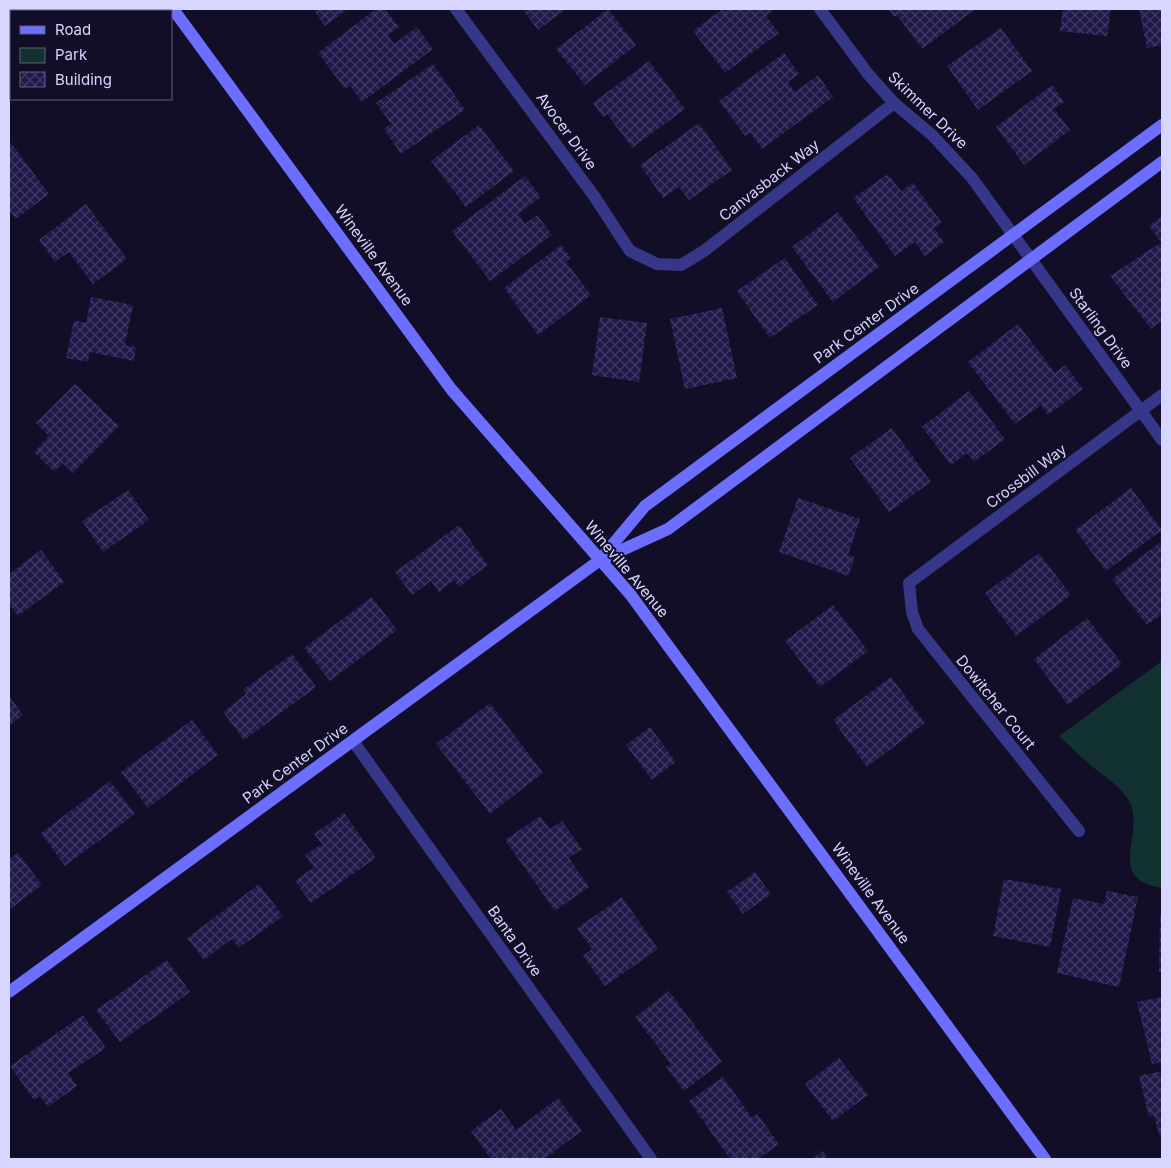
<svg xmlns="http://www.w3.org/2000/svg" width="1171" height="1168" font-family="Inter,sans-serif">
<defs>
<pattern id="building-cross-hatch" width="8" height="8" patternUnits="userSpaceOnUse" patternTransform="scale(1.25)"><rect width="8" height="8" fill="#21194a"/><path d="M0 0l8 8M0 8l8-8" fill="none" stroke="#403a65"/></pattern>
</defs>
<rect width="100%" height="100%" fill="#120e28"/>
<path fill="#113230" d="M1162 661V888C1103 878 1147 834 1129 801 1119 784 1101 775 1087 762 1077 754 1068 744 1059 736Z"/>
<g fill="url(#building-cross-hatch)">
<polygon points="313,9 348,9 325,26"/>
<polygon points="376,9 385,9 399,27 388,35 394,44 417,27 433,49 362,102 350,86 345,89 318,53"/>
<polygon points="522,9 566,9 538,30"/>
<polygon points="608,9 636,45 585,85 556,49"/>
<polygon points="723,9 770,9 772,11 766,16 779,33 725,73 693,31"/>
<polygon points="888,9 976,9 922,49 897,15 894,17"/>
<polygon points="1063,9 1111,9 1107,36 1060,31"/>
<polygon points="1139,9 1162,9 1162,45 1147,48"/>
<polygon points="1001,28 1032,71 978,110 947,66"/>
<polygon points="784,53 799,74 788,82 795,92 818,75 833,97 762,149 750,133 745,136 719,101"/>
<polygon points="649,61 685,109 632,148 607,114 603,117 593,103"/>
<polygon points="433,64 465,110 401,154 384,129 391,124 376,103"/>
<polygon points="1052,85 1064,102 1054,109 1070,130 1024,165 996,127"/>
<polygon points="699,123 732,170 689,200 679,187 663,198 640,165"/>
<polygon points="479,125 514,171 466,207 431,161"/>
<polygon points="9,140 49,194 16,219 9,210"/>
<polygon points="888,174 901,191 913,183 942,223 934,228 944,242 925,256 915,242 895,256 853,198"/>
<polygon points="525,176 541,197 518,214 525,224 537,215 552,235 490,281 452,231"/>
<polygon points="86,204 127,259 93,284 69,252 55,262 39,240"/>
<polygon points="838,212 879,267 833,302 792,247"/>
<polygon points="1162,216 1162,243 1149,226"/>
<polygon points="1160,243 1162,247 1162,320 1151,329 1110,276"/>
<polygon points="561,245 571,258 566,262 591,295 538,335 504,288"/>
<polygon points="785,258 818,305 770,338 737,291"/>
<polygon points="91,297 133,305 125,345 136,347 134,361 90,352 88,362 66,358 74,320 86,323"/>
<polygon points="722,308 737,378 685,389 670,319"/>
<polygon points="600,317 647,323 639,382 592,375"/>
<polygon points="1018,324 1055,373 1065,365 1083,389 1048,415 1041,405 1015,424 968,362"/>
<polygon points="75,384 119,426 73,473 63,463 54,472 34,452 49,436 36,423"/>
<polygon points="969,391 1005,439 974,462 967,453 951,465 922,427"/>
<polygon points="892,428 931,482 889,512 850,458"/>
<polygon points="1131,488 1162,530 1106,571 1075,530"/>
<polygon points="128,490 149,520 103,552 82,521"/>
<polygon points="798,498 860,519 848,555 855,557 848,576 779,552"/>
<polygon points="459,525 488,565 459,587 454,580 439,592 431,581 412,595 395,572"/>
<polygon points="1162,541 1162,614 1147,625 1112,579"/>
<polygon points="41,550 64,582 18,616 9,604 9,574"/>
<polygon points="1039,553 1071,595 1016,636 985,593"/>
<polygon points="372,597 397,630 330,681 304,648"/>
<polygon points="833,605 868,651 820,687 785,641"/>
<polygon points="1087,618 1122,664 1068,705 1034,659"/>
<polygon points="292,654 316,687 244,740 223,712 246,694 243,690"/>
<polygon points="891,677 925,723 867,767 833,720"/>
<polygon points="9,696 23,715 9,726"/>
<polygon points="490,703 543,773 490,814 436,744"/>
<polygon points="192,720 218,755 148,808 121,772"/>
<polygon points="650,727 676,762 652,780 626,745"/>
<polygon points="110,781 135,814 65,866 41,833"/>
<polygon points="344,813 376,858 311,903 295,881 314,867 305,855 322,844 314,834"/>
<polygon points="540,816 550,829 562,821 582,849 569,858 589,887 555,911 505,840"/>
<polygon points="18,853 42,885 9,910 9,860"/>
<polygon points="755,872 771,894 743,914 727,892"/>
<polygon points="1004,879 1061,889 1050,947 993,936"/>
<polygon points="259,884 283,916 239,948 232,939 204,960 187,938"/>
<polygon points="1107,891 1138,897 1119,987 1057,973 1073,898 1104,904"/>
<polygon points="622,897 658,949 605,986 583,956 592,949 577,928"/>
<polygon points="1160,914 1162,914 1162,972 1159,972"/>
<polygon points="167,960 190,992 120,1042 96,1010"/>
<polygon points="669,991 722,1062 684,1091 666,1067 671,1064 635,1017"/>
<polygon points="1162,997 1162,1062 1152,1064 1137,1002"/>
<polygon points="83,1015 106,1048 68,1073 77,1086 48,1107 40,1096 34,1100 10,1066"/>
<polygon points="839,1058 868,1095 833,1121 805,1084"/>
<polygon points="1162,1071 1162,1137 1160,1137 1154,1116 1149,1117 1139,1076"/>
<polygon points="723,1077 752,1118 757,1114 779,1144 758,1159 730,1159 689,1101"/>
<polygon points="558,1098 582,1131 544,1159 491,1159 471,1131 501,1109 516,1130"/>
<polygon points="822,1151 828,1159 812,1159"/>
</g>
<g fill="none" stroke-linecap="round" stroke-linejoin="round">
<g stroke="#373789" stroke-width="12">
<polyline points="456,9 594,196 630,251 657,264 681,265 704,251 894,103"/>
<polyline points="820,9 868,74 894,103 932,135 972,178 1162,440"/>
<polyline points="353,741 651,1159"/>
<polyline points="1079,831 918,629 912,612 909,583 1162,395"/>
</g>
<g stroke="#6c6eff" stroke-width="12">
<polyline points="173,9 451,389 630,594 1045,1159"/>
<polyline points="603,556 645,506 1162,125"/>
<polyline points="9,992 600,560 668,529 1162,162"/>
</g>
</g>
<g text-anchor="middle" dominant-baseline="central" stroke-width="4" stroke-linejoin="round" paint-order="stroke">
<g font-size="15" fill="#d8d5ff" stroke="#120e28">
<text transform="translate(928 110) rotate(44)">Skimmer Drive</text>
<text transform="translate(567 131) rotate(54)">Avocer Drive</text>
<text transform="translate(769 180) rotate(-38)">Canvasback Way</text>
<text transform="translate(374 255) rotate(54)">Wineville Avenue</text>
<text transform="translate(866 323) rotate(-36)">Park Center Drive</text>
<text transform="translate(1101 328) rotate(54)">Starling Drive</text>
<text transform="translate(1026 476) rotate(-37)">Crossbill Way</text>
<text transform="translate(627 569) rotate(50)">Wineville Avenue</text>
<text transform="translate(996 702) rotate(51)">Dowitcher Court</text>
<text transform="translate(295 763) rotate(-36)">Park Center Drive</text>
<text transform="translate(871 893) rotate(54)">Wineville Avenue</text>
<text transform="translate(515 941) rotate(55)">Banta Drive</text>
</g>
</g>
<rect width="1171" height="1168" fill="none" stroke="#d8d5ff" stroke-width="20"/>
<rect x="10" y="10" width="162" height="90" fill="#120e28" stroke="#615e7e"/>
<rect x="20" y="26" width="25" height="8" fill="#6c6eff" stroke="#615e7e"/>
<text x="55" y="35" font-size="15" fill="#d8d5ff">Road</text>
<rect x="20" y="48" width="25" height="15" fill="#113230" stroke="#615e7e"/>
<text x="55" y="60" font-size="15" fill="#d8d5ff">Park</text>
<rect x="20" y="72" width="25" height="15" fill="url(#building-cross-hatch)" stroke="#615e7e"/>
<text x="55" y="85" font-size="15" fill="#d8d5ff">Building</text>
</svg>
